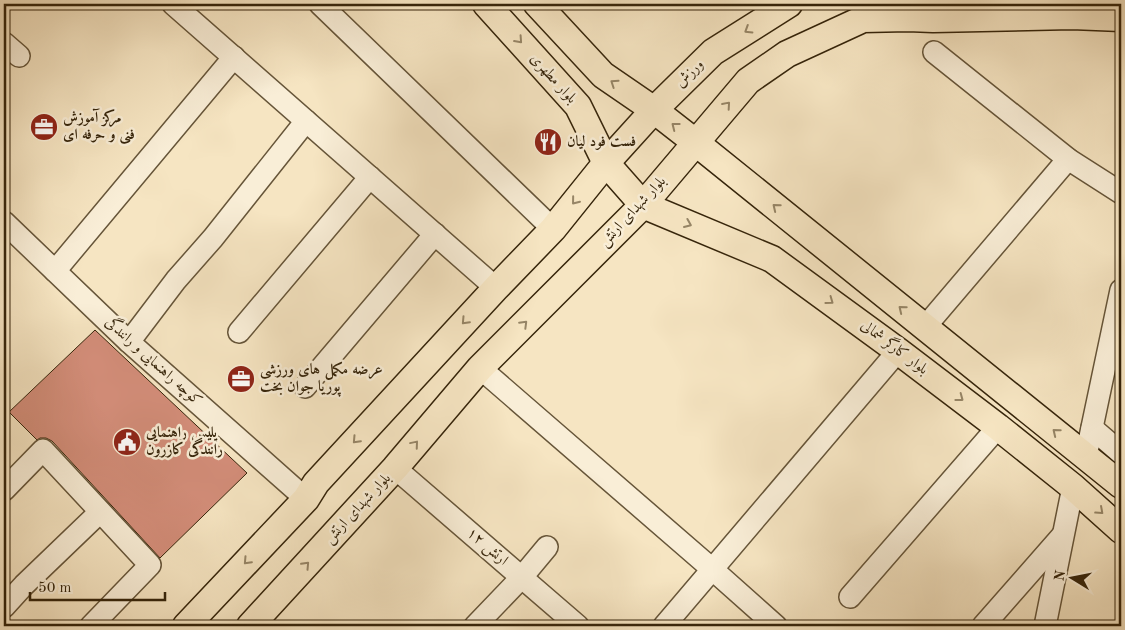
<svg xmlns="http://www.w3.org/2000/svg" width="1125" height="630" font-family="'Old Standard TT',Amiri,serif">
<rect width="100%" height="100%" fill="#f6e5c2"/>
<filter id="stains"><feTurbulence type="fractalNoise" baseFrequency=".004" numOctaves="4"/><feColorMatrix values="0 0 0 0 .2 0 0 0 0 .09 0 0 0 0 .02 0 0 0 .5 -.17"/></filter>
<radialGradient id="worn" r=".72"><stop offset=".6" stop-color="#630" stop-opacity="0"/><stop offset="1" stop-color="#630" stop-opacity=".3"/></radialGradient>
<polygon fill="#d38d79" stroke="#36250b" points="95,330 247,473 160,558 52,441 46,438 40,438 37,440 9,412"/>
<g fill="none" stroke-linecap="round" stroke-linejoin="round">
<defs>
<g id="minor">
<polyline points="173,4 496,288"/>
<polyline points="320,4 553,229"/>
<polyline points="4,43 19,56"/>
<polyline points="934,52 1068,159 1121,193"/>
<polyline points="4,222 129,342 306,499"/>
<polyline points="55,271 234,57"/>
<polyline points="925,327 1068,159"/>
<polyline points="239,332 370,177"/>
<polyline points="129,342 176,280 213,238 306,121"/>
<polyline points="480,368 712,569 776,626"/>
<polyline points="305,387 435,234"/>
<polyline points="1092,428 1121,453"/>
<polyline points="1086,456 1121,290"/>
<polyline points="395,468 578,626"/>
<polyline points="4,490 43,450 150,565 91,626"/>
<polyline points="850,597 998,427"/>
<polyline points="4,607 24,585 100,512"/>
<polyline points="475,626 522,577 547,547"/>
<polyline points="664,626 898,351"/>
<polyline points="983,626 1062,536"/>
<polyline points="1045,626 1073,487"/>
</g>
<g id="major">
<polyline points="486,4 578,106 606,163 643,205 772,259 898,351 998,427 1073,487 1121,530"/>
<polyline points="537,4 603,75 654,110 695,142 1121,485"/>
<polyline points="186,626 306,499 316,483 496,288 553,229 606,163 654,110 713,52 789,4"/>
<polyline points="250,626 395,468 480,368 643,205 748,81 787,54 863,19 908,18 933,19 1072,16 1121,18"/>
</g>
</defs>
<use href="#minor" stroke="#665539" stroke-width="24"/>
<use href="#major" stroke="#36250b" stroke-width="29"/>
<use href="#minor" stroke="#f9eed7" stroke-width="21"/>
<use href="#major" stroke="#f6e5c2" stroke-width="26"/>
</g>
<defs><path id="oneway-chevron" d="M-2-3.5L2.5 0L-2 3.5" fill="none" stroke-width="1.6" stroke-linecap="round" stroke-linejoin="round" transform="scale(1.25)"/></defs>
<g stroke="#968566">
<use href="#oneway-chevron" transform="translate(748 30) rotate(148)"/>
<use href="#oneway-chevron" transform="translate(519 40) rotate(48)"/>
<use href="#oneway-chevron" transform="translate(614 83) rotate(-146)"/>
<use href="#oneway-chevron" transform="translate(727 105) rotate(-49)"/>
<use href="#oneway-chevron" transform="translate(675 126) rotate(-142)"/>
<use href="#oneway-chevron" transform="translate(575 201) rotate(129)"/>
<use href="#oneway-chevron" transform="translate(776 207) rotate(-141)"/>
<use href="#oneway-chevron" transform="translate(688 224) rotate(23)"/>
<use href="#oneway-chevron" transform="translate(830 301) rotate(36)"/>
<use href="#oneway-chevron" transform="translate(902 309) rotate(-141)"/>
<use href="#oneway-chevron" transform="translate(465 321) rotate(133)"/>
<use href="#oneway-chevron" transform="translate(524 324) rotate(-45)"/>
<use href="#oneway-chevron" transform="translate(960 398) rotate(37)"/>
<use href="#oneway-chevron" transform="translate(1056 432) rotate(-141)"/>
<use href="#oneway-chevron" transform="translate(356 440) rotate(133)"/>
<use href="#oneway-chevron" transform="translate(415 444) rotate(-50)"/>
<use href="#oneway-chevron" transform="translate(1100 511) rotate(42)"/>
<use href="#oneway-chevron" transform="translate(247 561) rotate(133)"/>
<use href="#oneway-chevron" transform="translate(306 565) rotate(-47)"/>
</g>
<defs>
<symbol id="office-disc" viewBox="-11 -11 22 22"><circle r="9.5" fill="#8f2418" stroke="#f9eed7"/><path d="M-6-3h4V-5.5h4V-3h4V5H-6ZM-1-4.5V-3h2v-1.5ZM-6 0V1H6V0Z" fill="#fff"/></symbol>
<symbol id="restaurant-disc" viewBox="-11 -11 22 22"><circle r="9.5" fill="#8f2418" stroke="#f9eed7"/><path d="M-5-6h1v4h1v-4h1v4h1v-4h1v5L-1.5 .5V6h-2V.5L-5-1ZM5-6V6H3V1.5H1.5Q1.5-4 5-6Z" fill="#fff"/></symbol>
<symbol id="civic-disc" viewBox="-11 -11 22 22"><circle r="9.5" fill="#8f2418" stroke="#f9eed7"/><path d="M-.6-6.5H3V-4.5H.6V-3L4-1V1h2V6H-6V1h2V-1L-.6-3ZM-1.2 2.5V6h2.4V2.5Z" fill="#fff"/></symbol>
</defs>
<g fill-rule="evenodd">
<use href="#office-disc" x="28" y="111" width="32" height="32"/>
<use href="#restaurant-disc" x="532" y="126" width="32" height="32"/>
<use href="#office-disc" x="225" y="363" width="32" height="32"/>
<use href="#civic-disc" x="111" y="426" width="32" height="32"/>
</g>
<g text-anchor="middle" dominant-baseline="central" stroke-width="5" stroke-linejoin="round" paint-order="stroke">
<g font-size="15" fill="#36250b" stroke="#f9eed7">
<text transform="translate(690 74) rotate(-45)">ورزش</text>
<text transform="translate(553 79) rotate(48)">بلوار مطهری</text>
<text transform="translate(633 212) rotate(-47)">بلوار شهدای ارتش</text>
<text transform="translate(894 348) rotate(37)">بلوار کارگر شمالی</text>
<text transform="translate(153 362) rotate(42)">کوچه راهنمایی و رانندگی</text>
<text transform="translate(358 509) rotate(-47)">بلوار شهدای ارتش</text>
<text transform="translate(487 547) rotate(41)">ارتش ۱۲</text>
</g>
<g font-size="15" font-weight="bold" fill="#36250b" stroke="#f9eed7" text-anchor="start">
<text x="63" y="118">مرکز آموزش<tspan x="63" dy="17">فنی و حرفه ای</tspan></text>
<text x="567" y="142">فست فود لیان</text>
<text x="260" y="370">عرضه مکمل های ورزشی<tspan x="260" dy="17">پوریا جوان بخت</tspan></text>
<text x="146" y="433">پلیس راهنمایی<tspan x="146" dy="17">رانندگی کازرون</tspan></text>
</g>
</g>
<rect width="1125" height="630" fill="none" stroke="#f6e5c2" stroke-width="20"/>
<rect x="5" y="5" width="1115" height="620" fill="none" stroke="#36250b" stroke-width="2.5"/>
<rect x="10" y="10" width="1105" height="610" fill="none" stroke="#36250b"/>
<g transform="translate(1072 578) rotate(280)" stroke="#f9eed7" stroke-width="4" paint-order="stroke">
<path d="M0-4L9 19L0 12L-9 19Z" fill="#36250b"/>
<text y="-8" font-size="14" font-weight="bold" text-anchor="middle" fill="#36250b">N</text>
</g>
<path d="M30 592v8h135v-8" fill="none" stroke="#36250b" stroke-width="2.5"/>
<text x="38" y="592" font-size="15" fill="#36250b" stroke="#f9eed7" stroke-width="4" paint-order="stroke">50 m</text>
<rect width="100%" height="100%" filter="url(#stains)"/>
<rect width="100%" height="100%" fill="url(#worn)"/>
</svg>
